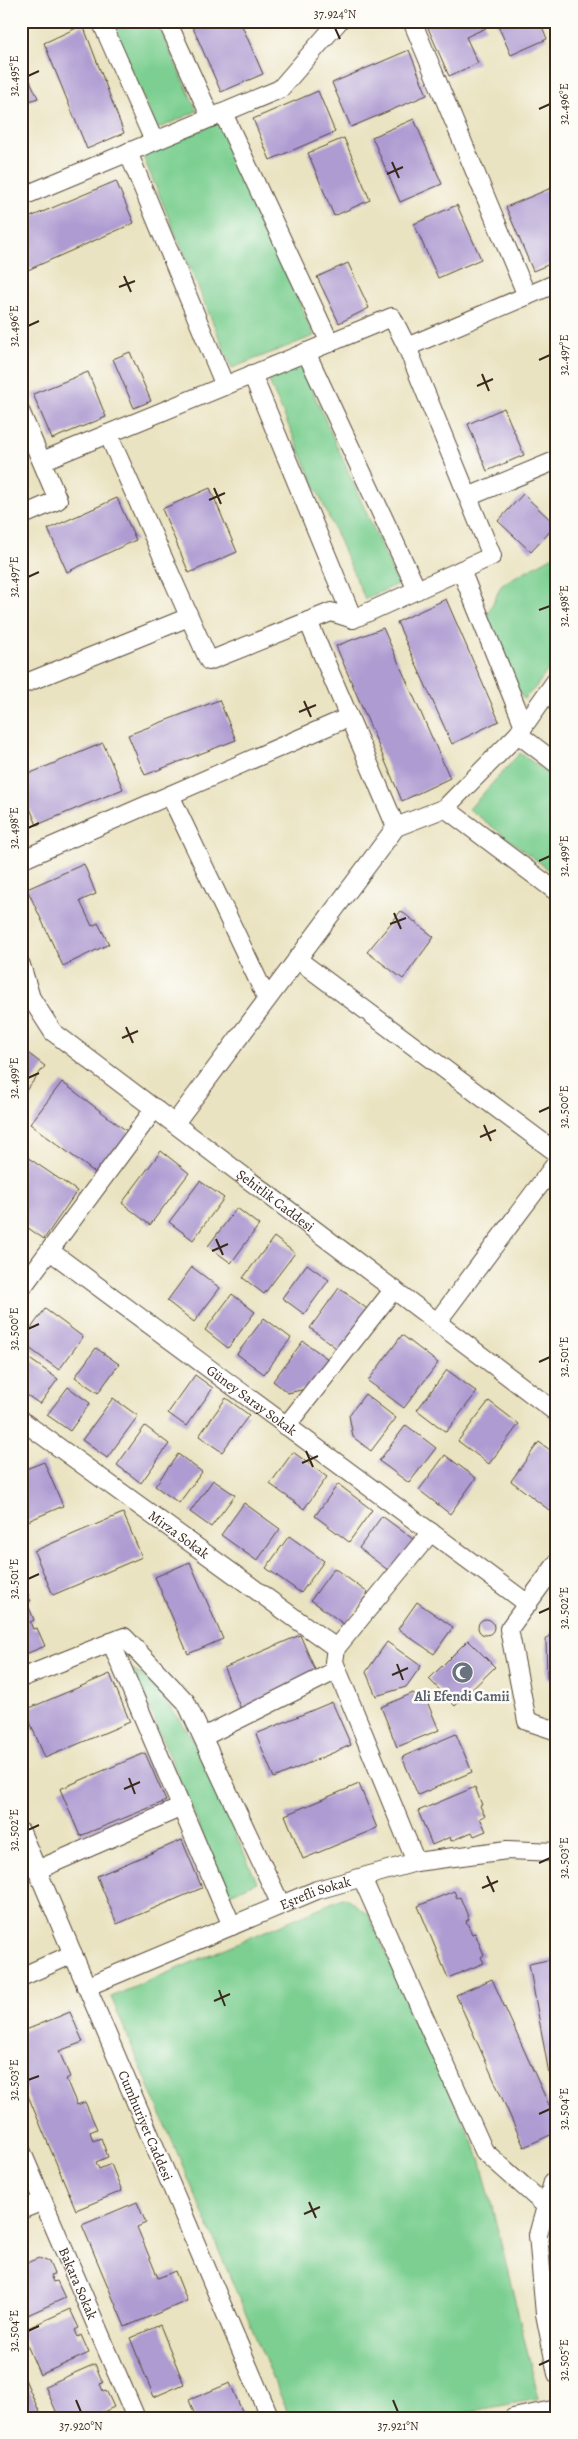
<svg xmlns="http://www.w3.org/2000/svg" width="578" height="2439" font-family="Alegreya,serif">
<rect width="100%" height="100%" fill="#fdfcf7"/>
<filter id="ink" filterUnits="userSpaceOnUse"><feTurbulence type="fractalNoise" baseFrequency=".02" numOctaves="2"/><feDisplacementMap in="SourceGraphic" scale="10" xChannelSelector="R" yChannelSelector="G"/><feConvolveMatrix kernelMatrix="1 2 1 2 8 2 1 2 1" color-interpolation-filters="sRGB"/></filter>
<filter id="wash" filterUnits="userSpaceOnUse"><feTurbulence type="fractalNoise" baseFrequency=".0096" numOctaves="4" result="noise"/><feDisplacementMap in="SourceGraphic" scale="20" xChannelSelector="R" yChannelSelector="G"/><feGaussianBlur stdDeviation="1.12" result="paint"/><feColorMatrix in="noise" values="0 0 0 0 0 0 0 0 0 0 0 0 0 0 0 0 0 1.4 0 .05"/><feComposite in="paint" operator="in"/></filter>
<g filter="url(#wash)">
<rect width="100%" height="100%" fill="#eae3c1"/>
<g fill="#7ccf91" stroke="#5c7c58">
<polygon points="110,21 156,21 197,111 157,129"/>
<polygon points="220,122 314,336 232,368 142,154"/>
<polygon points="301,365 398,584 365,599 268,379"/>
<polygon points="557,554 557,658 534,689 524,699 517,689 487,615 502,584"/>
<polygon points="520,753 557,780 557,876 469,809"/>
<polygon points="133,1669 152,1683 192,1737 257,1882 228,1895"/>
<polygon points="345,1897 368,1914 480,2158 539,2399 433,2418 290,2418 111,1997"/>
</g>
<g id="blocks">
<g fill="#ae9bd2">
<polygon points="190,21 240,21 263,74 221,92"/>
<polygon points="425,21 483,21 486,28 466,37 478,63 449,76"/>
<polygon points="496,21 540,21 547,39 511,55"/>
<polygon points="83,25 124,133 87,149 44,43"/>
<polygon points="409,50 427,95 351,127 332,83"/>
<polygon points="21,61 38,98 21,104"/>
<polygon points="318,91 335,132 270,160 253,119"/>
<polygon points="414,119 442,184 400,202 372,137"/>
<polygon points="344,138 370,200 334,216 308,153"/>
<polygon points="116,181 134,223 21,273 21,221"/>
<polygon points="556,186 557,261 533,271 506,207"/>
<polygon points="457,205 481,259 438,278 414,224"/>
<polygon points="348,263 369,308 339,323 317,277"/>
<polygon points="130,352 151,401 134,408 113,359"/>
<polygon points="88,372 106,417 52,439 33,394"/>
<polygon points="504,408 524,455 487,471 468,424"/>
<polygon points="210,488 237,552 189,573 162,509"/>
<polygon points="523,494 556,525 531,552 498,521"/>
<polygon points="117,498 136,540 67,572 48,529"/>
<polygon points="446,599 499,721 452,744 397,622"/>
<polygon points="383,628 450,778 402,801 336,646"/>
<polygon points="219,700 236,740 145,775 128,735"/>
<polygon points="103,743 123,789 37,825 21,787 21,777"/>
<polygon points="84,864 96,894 80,901 92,926 98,923 109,944 63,966 27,889"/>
<polygon points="401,911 434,937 403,979 367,952"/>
<polygon points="21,1048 45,1066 21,1097"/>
<polygon points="62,1082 132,1135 101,1177 30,1124"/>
<polygon points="161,1151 189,1173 150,1225 122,1203"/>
<polygon points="21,1153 77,1191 44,1239 21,1223"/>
<polygon points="200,1181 224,1198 193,1240 169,1222"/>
<polygon points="237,1208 259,1225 231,1263 208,1246"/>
<polygon points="274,1237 295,1253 264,1294 243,1278"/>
<polygon points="307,1264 329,1280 304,1314 282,1298"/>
<polygon points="192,1267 220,1288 194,1322 167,1301"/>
<polygon points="339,1288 370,1311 340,1351 310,1328"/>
<polygon points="232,1294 255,1312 228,1348 205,1330"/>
<polygon points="45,1309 83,1337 59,1370 21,1342"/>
<polygon points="264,1318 291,1338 264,1374 237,1354"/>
<polygon points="402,1335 438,1363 404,1408 368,1381"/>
<polygon points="303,1341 332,1362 314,1387 288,1393 273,1381"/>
<polygon points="96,1348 119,1364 98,1393 75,1377"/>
<polygon points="21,1353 58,1379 40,1404 21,1391"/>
<polygon points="447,1370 477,1392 446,1432 417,1410"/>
<polygon points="195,1375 213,1388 186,1426 168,1413"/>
<polygon points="68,1387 90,1403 70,1431 47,1415"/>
<polygon points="365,1394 396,1418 371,1451 353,1437 349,1415"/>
<polygon points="113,1398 138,1416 107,1458 82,1440"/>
<polygon points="226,1398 249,1415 222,1452 199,1436"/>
<polygon points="489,1401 519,1424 489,1464 458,1441"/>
<polygon points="406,1425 436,1448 409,1483 379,1461"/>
<polygon points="145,1426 169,1444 141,1483 117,1465"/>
<polygon points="539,1442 557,1455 557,1516 511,1481"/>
<polygon points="293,1452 327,1477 304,1509 270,1484"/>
<polygon points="178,1454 202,1472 179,1503 155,1486"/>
<polygon points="445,1455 476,1478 450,1514 419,1490"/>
<polygon points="44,1462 63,1506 21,1524 21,1471"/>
<polygon points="213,1480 235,1495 211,1527 190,1512"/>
<polygon points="338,1484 372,1510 349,1542 315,1516"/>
<polygon points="244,1503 280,1529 257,1561 221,1535"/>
<polygon points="123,1513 142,1557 53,1595 34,1551"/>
<polygon points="382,1516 417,1542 393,1574 359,1548"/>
<polygon points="289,1536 324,1561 301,1593 266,1568"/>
<polygon points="190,1562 223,1639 188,1654 155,1577"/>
<polygon points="334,1568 368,1593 345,1625 311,1600"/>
<polygon points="21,1578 31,1601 27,1602 34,1620 30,1622 33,1629 37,1628 45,1646 21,1656"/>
<polygon points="417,1602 453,1627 434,1654 398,1629"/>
<circle cx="486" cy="1627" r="8"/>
<polygon points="557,1625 557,1685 547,1678 546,1640"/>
<polygon points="300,1635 319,1679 242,1712 224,1668"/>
<polygon points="468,1640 495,1667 455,1706 429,1679"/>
<polygon points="387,1642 421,1666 406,1687 376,1696 366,1672"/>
<polygon points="110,1674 130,1722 45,1758 25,1710"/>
<polygon points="413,1693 428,1704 439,1730 397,1747 381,1707"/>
<polygon points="332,1702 351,1745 274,1778 256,1734"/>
<polygon points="456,1734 472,1772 418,1795 402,1757"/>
<polygon points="145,1753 166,1801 80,1836 60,1789"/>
<polygon points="359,1784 377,1828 303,1859 285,1815"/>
<polygon points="475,1787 482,1805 480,1806 485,1816 480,1818 486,1831 474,1836 472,1832 451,1841 450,1837 432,1845 418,1811"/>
<polygon points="182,1840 202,1888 117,1924 97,1876"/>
<polygon points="454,1891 457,1898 460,1897 469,1919 466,1921 472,1934 475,1933 484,1955 481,1957 484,1963 448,1978 418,1906"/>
<polygon points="557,1958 557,2089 552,2090 529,1964"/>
<polygon points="492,1979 557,2123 557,2132 524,2147 456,1995"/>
<polygon points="70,2012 83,2042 59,2051 70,2077 66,2079 77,2105 85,2102 97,2129 90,2132 93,2141 101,2138 108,2157 96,2162 99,2169 111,2164 122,2191 76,2210 21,2079 21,2032"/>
<polygon points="137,2202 146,2223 137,2227 158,2278 175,2271 187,2301 125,2327 82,2225"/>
<polygon points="39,2258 49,2262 54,2274 50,2275 53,2282 57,2281 65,2298 21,2318 21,2265"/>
<polygon points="70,2309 79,2328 75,2330 78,2337 81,2335 89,2353 40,2375 21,2331"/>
<polygon points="160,2325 184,2384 154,2397 130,2338"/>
<polygon points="95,2364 103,2383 100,2384 103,2391 106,2390 114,2407 91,2418 59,2418 45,2386"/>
<polygon points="24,2377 42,2418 21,2418 21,2378"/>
<polygon points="230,2383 245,2418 196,2418 189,2400"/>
</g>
</g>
</g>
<g filter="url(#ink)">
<use href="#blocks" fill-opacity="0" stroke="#554636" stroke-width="1"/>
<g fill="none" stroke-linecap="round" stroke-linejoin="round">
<defs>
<g id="minor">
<polyline points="101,21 154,141"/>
<polyline points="167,21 211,118"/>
<polyline points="412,21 527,296"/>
<polyline points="223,113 330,343"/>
<polyline points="128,152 225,386"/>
<polyline points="21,197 280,89 339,21"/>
<polyline points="306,352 417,590"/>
<polyline points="252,374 353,619"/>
<polyline points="21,413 58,500 21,516"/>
<polyline points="108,434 209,661 331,612 353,619 492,556 407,347"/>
<polyline points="42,461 392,317 407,347 557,283"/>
<polyline points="468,497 557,460"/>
<polyline points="461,570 524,726"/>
<polyline points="308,621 396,827"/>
<polyline points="21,685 189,617"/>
<polyline points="518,734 557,764"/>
<polyline points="170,795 267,999"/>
<polyline points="445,808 557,892"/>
<polyline points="21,860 349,717"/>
<polyline points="297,959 557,1153"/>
<path id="s1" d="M21 965 31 998 53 1032 557 1413"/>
<polyline points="175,1123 396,827 445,808 518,734 557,679"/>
<path id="s2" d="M50 1251 528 1604"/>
<polyline points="21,1289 155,1108"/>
<polyline points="437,1322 557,1162"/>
<path id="s3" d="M21 1420 336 1648"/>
<polyline points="286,1426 394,1289"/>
<polyline points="557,1563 509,1629 527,1721 557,1731"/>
<polyline points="111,1642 232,1926"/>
<polyline points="21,1678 124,1637 186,1702 281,1905"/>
<polyline points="203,1737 337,1670"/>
<path id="s4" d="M21 1832 270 2418"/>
<polyline points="416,1862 334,1662 336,1648 431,1532"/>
<polyline points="37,1870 182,1807"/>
<polyline points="362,1878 484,2151 546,2206"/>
<polyline points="21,1977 73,1954"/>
<path id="s5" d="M86 1987 317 1890 416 1862 507 1850 557 1852"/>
<path id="s6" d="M21 2150 136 2418"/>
<polyline points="557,2177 553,2182 538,2235 545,2314 557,2374"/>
<polyline points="21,2210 43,2201"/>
<polyline points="513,2418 557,2409"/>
</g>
</defs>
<use href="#minor" stroke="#554636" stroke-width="20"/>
<use href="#minor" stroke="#fff" stroke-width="18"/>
</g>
</g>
<path fill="none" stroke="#3b2a1e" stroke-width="2" d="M335 28 340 39M28 76 39 71M539 109 550 104M392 162 399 178M387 174 403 167M124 276 131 292M119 287 135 281M28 326 39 321M539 360 550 355M482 374 489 391M477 386 493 379M214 488 221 504M209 500 225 493M28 577 39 572M539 610 550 606M304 701 311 717M299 712 316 705M28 828 39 823M539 861 550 856M394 913 401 929M390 924 406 918M126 1027 133 1043M122 1038 138 1031M28 1078 39 1073M539 1112 550 1107M484 1125 491 1141M480 1137 496 1130M216 1239 223 1255M212 1251 228 1244M28 1329 39 1324M539 1362 550 1357M306 1451 313 1467M302 1463 318 1456M28 1579 39 1574M539 1613 550 1608M397 1664 403 1680M392 1675 408 1668M129 1778 135 1794M124 1789 140 1782M28 1830 39 1825M539 1863 550 1858M487 1876 494 1892M482 1888 498 1881M219 1990 225 2006M214 2001 230 1994M28 2080 39 2076M539 2114 550 2109M309 2202 316 2218M304 2214 320 2207M28 2331 39 2326M539 2365 550 2360M76 2400 81 2412M393 2400 398 2412"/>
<defs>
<symbol id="mosque-disc" viewBox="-11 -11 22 22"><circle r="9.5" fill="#6b7280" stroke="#fdfcf7"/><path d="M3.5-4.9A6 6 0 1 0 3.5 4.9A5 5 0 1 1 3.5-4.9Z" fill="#fff"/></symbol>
</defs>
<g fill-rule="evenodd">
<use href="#mosque-disc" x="450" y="1660" width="25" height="25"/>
</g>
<g text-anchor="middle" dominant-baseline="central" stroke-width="5" stroke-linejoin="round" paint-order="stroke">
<g font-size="14" fill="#3b2a1e" stroke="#fdfcf7">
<text stroke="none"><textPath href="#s1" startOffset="354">Şehitlik Caddesi</textPath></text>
<text stroke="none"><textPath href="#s2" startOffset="251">Güney Saray Sokak</textPath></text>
<text stroke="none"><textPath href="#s3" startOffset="195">Mirza Sokak</textPath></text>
<text stroke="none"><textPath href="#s5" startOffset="248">Eşrefli Sokak</textPath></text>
<text stroke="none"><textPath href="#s4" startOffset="319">Cumhuriyet Caddesi</textPath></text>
<text stroke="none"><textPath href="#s6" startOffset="145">Bakara Sokak</textPath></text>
</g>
<g font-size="14" font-weight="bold" fill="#5b616d" stroke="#fdfcf7">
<text x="462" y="1696">Ali Efendi Camii</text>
</g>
</g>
<rect width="578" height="2439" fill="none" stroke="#fdfcf7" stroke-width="55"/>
<rect x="28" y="28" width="522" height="2384" fill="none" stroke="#3b2a1e" stroke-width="2"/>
<g font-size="12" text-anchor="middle" fill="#3b2a1e">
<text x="335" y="18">37.924°N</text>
<text transform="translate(14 76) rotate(-90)" y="4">32.495°E</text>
<text transform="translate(564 104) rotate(-90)" y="4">32.496°E</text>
<text transform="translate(14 326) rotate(-90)" y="4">32.496°E</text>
<text transform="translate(564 355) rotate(-90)" y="4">32.497°E</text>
<text transform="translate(14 577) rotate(-90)" y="4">32.497°E</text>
<text transform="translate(564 606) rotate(-90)" y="4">32.498°E</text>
<text transform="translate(14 828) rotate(-90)" y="4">32.498°E</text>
<text transform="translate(564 856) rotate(-90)" y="4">32.499°E</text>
<text transform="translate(14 1078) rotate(-90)" y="4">32.499°E</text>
<text transform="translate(564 1107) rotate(-90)" y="4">32.500°E</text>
<text transform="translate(14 1329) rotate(-90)" y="4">32.500°E</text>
<text transform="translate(564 1357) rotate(-90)" y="4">32.501°E</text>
<text transform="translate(14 1579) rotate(-90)" y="4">32.501°E</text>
<text transform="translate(564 1608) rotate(-90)" y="4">32.502°E</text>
<text transform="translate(14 1830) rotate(-90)" y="4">32.502°E</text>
<text transform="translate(564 1858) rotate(-90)" y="4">32.503°E</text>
<text transform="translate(14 2080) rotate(-90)" y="4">32.503°E</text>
<text transform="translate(564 2109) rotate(-90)" y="4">32.504°E</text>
<text transform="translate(14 2331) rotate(-90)" y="4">32.504°E</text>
<text transform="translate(564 2360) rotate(-90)" y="4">32.505°E</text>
<text x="81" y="2430">37.920°N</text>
<text x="398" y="2430">37.921°N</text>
</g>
</svg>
